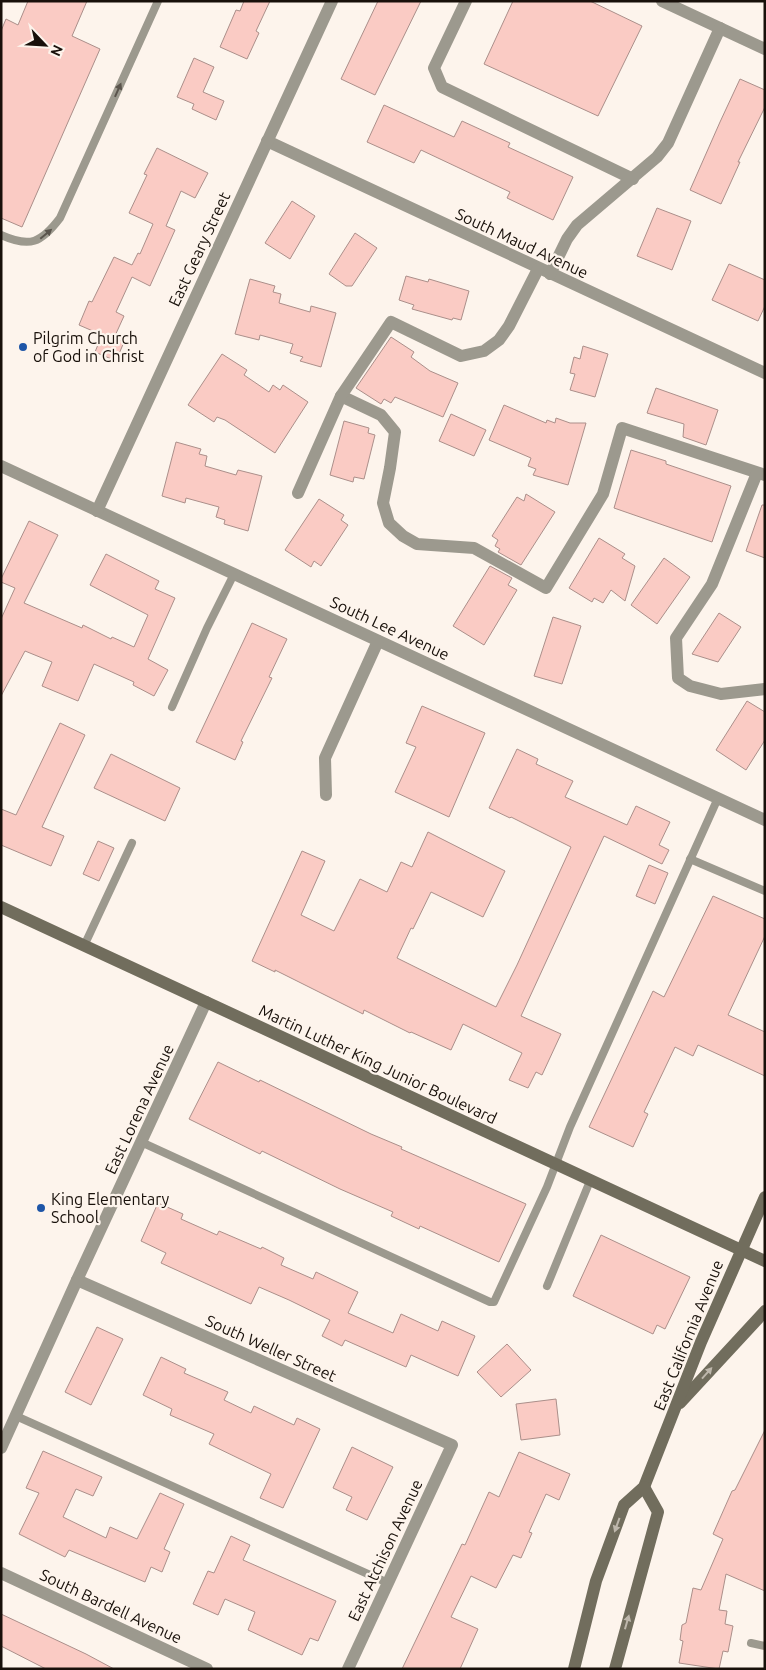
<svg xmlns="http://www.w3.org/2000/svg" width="766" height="1670" font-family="Ubuntu,sans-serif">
<rect width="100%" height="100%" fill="#fdf4ec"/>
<g fill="#facbc4" stroke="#ab8f8a">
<polygon points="28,1 87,1 72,36 100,49 22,227 1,218 1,31 6,19 18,25"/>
<polygon points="244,1 270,1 256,31 259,33 247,59 220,47 236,10 240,11"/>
<polygon points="378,1 421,1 375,95 341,79"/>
<polygon points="513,1 590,1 642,26 598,116 484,64"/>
<polygon points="194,58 214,67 203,92 224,101 216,120 192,109 194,104 177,97"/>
<polygon points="740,79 765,90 765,107 738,162 740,162 721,204 690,190 720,122"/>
<polygon points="384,105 454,137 462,121 510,143 508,147 573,177 553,220 507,198 510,192 421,150 414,163 367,142"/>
<polygon points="157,148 208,173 195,198 181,191 166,226 175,230 150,286 132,277 116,312 124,316 114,338 124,342 116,361 95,352 102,335 79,325 89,301 92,302 114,257 132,265 138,253 140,254 153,224 129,213 147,175 144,174"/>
<polygon points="292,201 315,216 290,259 265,243"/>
<polygon points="657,208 691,221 672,270 637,256"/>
<polygon points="355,233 377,248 352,286 346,286 329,274"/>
<polygon points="729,264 765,280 765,306 758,321 712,300"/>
<polygon points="406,276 428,282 429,279 469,291 461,320 453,318 452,320 412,309 414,305 399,300"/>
<polygon points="250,279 275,286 273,292 281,294 279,303 310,312 311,306 336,313 321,367 300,361 303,357 290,353 293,344 260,335 259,340 235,334"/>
<polygon points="391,337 414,352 411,357 430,371 458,383 443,417 395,397 391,403 384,399 381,404 356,388"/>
<polygon points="583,346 608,354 595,397 570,390 575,374 570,373 574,357 580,359"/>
<polygon points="222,354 247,370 244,375 269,392 273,385 280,390 283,385 308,402 275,453 225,420 217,417 214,422 188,405"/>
<polygon points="656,388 718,410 706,445 683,437 684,424 647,413"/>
<polygon points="504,405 546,423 547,420 555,423 556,418 570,423 586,423 568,485 533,475 536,469 528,466 531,458 489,440"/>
<polygon points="451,414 486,430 474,456 439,441"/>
<polygon points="344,421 369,428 368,433 375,435 364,479 354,477 353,482 330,475"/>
<polygon points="176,442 201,449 199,454 207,456 205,466 236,475 238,470 262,476 248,531 224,524 225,520 216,517 219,507 186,498 185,503 162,496"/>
<polygon points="631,450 666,461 666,464 731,486 712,542 614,508"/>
<polygon points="526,494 555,512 521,565 498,552 500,549 495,546 498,540 492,536 517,497 524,501"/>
<polygon points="319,499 344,515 341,520 348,525 321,566 314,561 311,567 285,550"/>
<polygon points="762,505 765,505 765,558 746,551"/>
<polygon points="29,521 58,535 24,603 82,628 83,625 111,639 112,637 134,647 148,615 90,585 106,554 159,581 155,589 175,598 148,659 168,670 154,696 133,685 134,682 94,664 78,701 42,686 52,662 25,651 1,696 1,619 15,588 1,582 1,579"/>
<polygon points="599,538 625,554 622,558 635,566 625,601 611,590 603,603 594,598 592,602 569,588"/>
<polygon points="664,558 690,577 657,624 631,605"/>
<polygon points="490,566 512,578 508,585 517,590 484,645 453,626"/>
<polygon points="719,613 741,627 718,662 692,654"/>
<polygon points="553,617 581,626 562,684 534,676"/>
<polygon points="252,623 287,639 269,677 272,678 241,741 243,742 235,760 196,742"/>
<polygon points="747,701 765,712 765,740 746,770 716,750"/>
<polygon points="422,706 485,733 449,817 395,792 416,747 406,743"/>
<polygon points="60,723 85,735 42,827 64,836 51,866 1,845 1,809 16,815"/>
<polygon points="517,749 538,759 536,764 573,781 565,797 627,825 636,806 670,822 659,845 669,850 662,864 604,836 521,1016 561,1034 542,1075 536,1072 528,1088 509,1080 522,1053 463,1024 451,1050 411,1032 410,1033 364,1010 363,1014 275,970 275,972 252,961 302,851 325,861 301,915 334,931 360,879 387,892 401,862 412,867 428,832 505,871 483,917 431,892 413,929 411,928 397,958 496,1007 517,965 571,847 511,817 510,818 489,808"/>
<polygon points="111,754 180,788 165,821 94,788"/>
<polygon points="98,841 114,848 99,881 83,874"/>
<polygon points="649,865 668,873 655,904 636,896"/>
<polygon points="713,896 765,919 765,936 728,1015 765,1032 765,1076 698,1045 693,1056 675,1047 644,1112 648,1114 633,1147 589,1127 653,991 664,997"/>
<polygon points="218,1062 259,1082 260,1080 371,1134 402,1147 401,1149 526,1204 499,1262 420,1226 419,1229 391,1216 393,1212 340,1189 262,1151 260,1154 189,1119"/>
<polygon points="158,1203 183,1214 181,1219 217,1235 219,1231 261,1249 262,1247 284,1258 281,1265 313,1279 316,1272 358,1292 348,1313 393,1333 401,1314 438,1331 442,1321 475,1336 458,1376 411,1355 406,1367 345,1340 342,1346 322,1336 330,1320 289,1300 259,1287 251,1304 161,1263 166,1253 141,1241"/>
<polygon points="601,1235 690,1277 665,1329 657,1325 653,1334 573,1296"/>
<polygon points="97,1327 123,1339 91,1405 65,1392"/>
<polygon points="507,1344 531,1370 501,1397 477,1372"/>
<polygon points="161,1357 186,1369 184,1373 228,1392 224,1400 251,1413 254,1406 294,1425 297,1418 320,1429 283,1508 260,1498 271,1474 209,1444 214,1434 170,1415 172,1409 143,1395"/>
<polygon points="556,1399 560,1435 521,1440 516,1404"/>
<polygon points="765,1430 765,1591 726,1574 719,1610 727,1611 725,1624 733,1626 728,1652 723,1651 719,1669 679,1663 683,1641 680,1640 682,1625 686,1623 693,1588 701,1590 723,1539 713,1534 732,1491 735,1490"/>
<polygon points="352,1447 393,1467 367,1520 346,1510 352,1497 333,1488"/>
<polygon points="43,1451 102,1477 93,1496 76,1489 63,1517 106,1538 110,1527 137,1539 160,1493 184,1504 164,1549 170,1552 162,1572 151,1567 145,1582 69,1550 65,1557 19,1534 39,1493 26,1488"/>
<polygon points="519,1452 570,1474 559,1500 546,1494 529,1532 532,1533 521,1558 513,1555 496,1588 471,1576 451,1617 478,1629 460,1669 402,1669 462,1544 465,1545 489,1492 499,1497"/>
<polygon points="231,1536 250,1545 243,1560 336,1601 318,1641 310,1638 302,1655 248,1630 255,1612 225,1599 218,1615 193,1604 208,1571 214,1573"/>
<polygon points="1,1614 86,1654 114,1669 46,1669 1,1646"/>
</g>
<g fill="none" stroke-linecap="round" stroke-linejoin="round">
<g stroke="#9c998e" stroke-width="8">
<path d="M1 235C30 248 41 243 60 218L158 1"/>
<polyline points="172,707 207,628 234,574"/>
<polyline points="690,859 765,891"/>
<polyline points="84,946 132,843"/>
<polyline points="141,1142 490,1302 494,1302 547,1187 570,1127 718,798"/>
<polyline points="547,1286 590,1181"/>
<polyline points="16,1416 388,1583"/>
<polyline points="751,1643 765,1646"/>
</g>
<g stroke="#9c998e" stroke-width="12">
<polyline points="466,1 434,68 442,87 633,179"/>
<polyline points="662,1 765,49"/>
<polyline points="267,141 765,373"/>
<polyline points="550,274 567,239 577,225 657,157 668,143 720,28"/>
<polyline points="341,396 381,415 395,432 390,468 383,503 389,523 403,536 417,544 474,548 546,588 603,494 622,428 765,475"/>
<polyline points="1,466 765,820"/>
<polyline points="757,473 712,584 676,638 678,678 690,686 721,694 765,689"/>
<polyline points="298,493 341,396 391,322 461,356 484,351 499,340 509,326 538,269"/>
<polyline points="97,511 332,1"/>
<polyline points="326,795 325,758 378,641"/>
<polyline points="77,1280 452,1445 348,1669"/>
<polyline points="1,1448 77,1280 206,1002"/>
<polyline points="1,1573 207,1669"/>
</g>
<g stroke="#716d5d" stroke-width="12">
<polyline points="1,907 765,1261"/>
<polyline points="680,1403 765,1311"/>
<polyline points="574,1669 596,1581 624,1505 644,1487 701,1342 765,1197"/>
<polyline points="615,1669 658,1512 644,1487"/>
</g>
</g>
<defs><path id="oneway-solid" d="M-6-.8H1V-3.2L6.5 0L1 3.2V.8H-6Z" transform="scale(1.25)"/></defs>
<g fill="#5a544c">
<use href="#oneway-solid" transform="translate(118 90) rotate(-66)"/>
<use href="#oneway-solid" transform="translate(46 234) rotate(-40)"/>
</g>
<g fill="#beb7ac">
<use href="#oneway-solid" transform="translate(707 1373) rotate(-48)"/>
<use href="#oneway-solid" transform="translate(617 1525) rotate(110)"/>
<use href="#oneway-solid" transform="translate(627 1622) rotate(-74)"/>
</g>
<g fill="#1e55a7" stroke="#fdf4ec" stroke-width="2">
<circle cx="23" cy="347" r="5"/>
<circle cx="41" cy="1208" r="5"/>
</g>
<g text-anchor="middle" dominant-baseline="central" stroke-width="4.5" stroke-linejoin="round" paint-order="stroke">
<g font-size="16" fill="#18100a" stroke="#fdf4ec">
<text transform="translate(522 243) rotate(25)">South Maud Avenue</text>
<text transform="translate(199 249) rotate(-65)">East Geary Street</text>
<text transform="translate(390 628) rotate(25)">South Lee Avenue</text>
<text transform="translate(378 1064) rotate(25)">Martin Luther King Junior Boulevard</text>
<text transform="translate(139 1109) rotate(-65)">East Lorena Avenue</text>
<text transform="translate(688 1335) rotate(-68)">East California Avenue</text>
<text transform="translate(271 1348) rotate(24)">South Weller Street</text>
<text transform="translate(385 1550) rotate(-65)">East Atchison Avenue</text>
<text transform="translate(111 1606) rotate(25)">South Bardell Avenue</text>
</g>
<g font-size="16" fill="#18100a" stroke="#fdf4ec" text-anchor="start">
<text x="33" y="338">Pilgrim Church<tspan x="33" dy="18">of God in Christ</tspan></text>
<text x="51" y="1199">King Elementary<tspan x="51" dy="18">School</tspan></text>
</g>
</g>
<rect width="766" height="1670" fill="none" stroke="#18100a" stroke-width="5"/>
<g transform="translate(45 45) rotate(115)" stroke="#fdf4ec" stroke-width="4" paint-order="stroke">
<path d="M0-4L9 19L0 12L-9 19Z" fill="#18100a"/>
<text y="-8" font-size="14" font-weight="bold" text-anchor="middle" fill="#18100a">N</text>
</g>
</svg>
